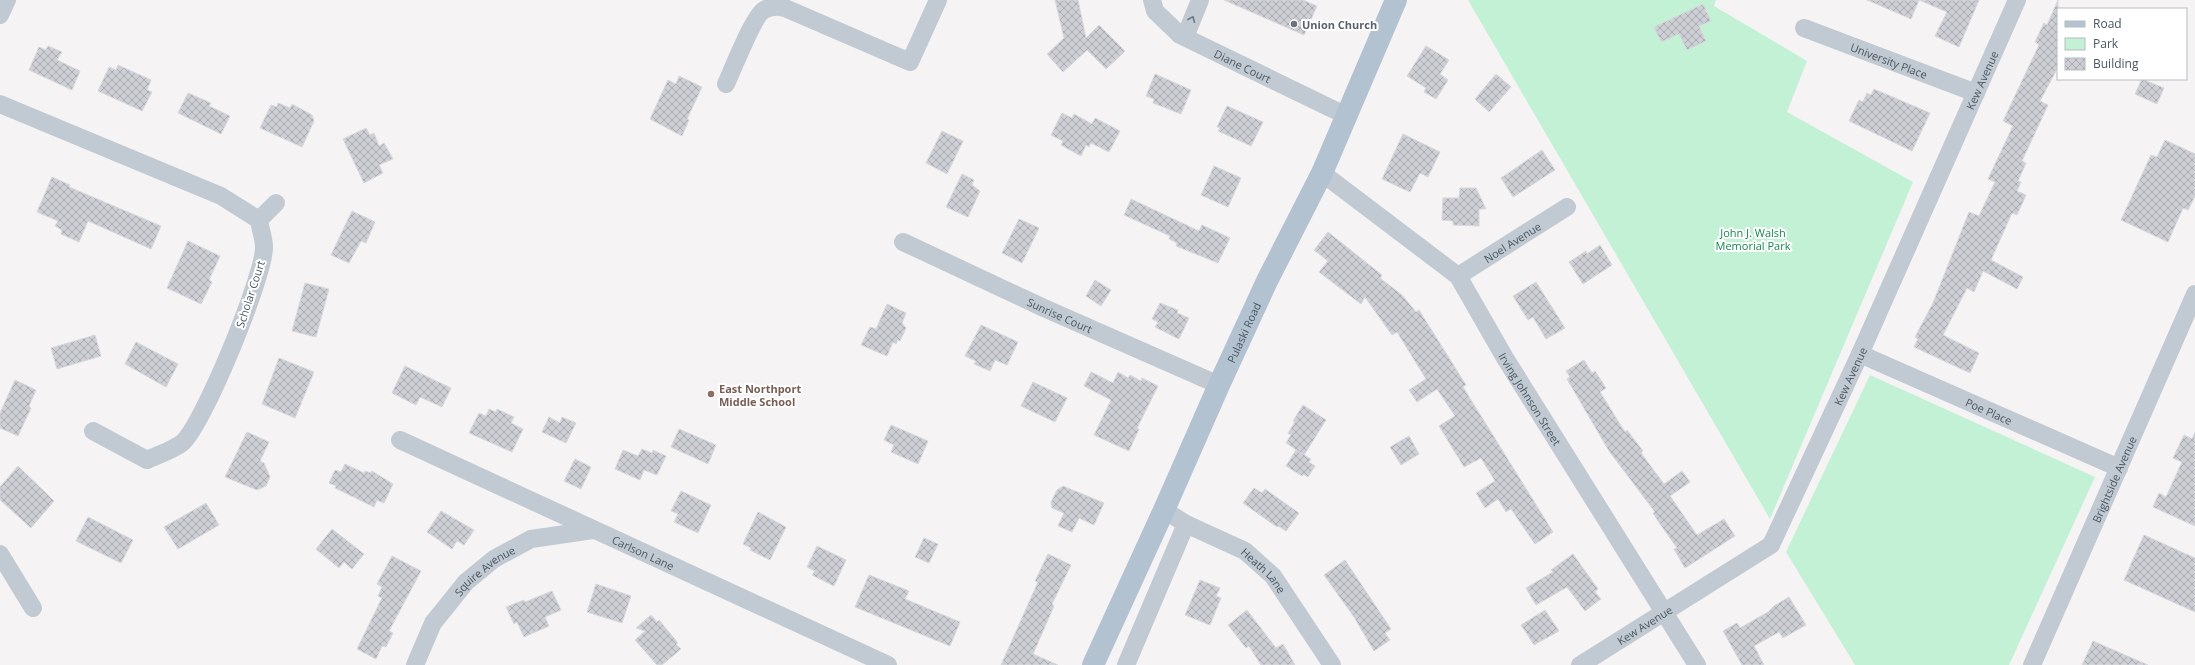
<svg xmlns="http://www.w3.org/2000/svg" width="2195" height="665" font-family="'Open Sans',sans-serif">
<defs>
<pattern id="building-cross-hatch" width="8" height="8" patternUnits="userSpaceOnUse"><rect width="8" height="8" fill="#cdcfd5"/><path d="M0 0l8 8M0 8l8-8" fill="none" stroke="#a8abb0"/></pattern>
</defs>
<rect width="100%" height="100%" fill="#f5f3f3"/>
<g fill="#c3f1d5">
<polygon points="1468,0 1716,0 1714,6 1807,61 1787,112 1913,182 1770,519"/>
<polygon points="1870,375 2095,477 2009,665 1855,665 1786,552"/>
</g>
<g fill="url(#building-cross-hatch)" stroke="#d7d9de">
<polygon points="1055,0 1078,0 1086,38 1099,25 1125,51 1106,69 1087,50 1063,72 1047,54 1064,38"/>
<polygon points="1224,0 1303,0 1317,6 1304,35"/>
<polygon points="1867,0 1919,0 1911,19"/>
<polygon points="1919,0 1979,0 1959,47 1935,36 1947,12"/>
<polygon points="2058,0 2058,67 2040,101 2048,105 2022,161 2026,163 2018,181 2021,182 2017,191 2026,195 2017,215 2012,213 1991,260 2023,277 2017,289 1983,271 1974,292 1967,288 1943,335 1979,353 1970,373 1914,347 1918,339 1915,337 1933,303 1969,212 1979,216 1995,182 1988,179 2013,126 2003,121 2039,45 2035,42 2044,23 2047,25"/>
<polygon points="1703,4 1711,21 1699,26 1706,41 1687,50 1679,34 1661,42 1654,27"/>
<polygon points="48,46 62,52 57,60 80,71 72,90 29,70 39,47 46,50"/>
<polygon points="1426,46 1449,60 1440,74 1448,80 1436,99 1424,92 1426,88 1407,76"/>
<polygon points="118,65 151,80 147,90 152,92 142,111 98,91 109,67 116,70"/>
<polygon points="1155,74 1191,90 1181,114 1153,103 1154,99 1146,96"/>
<polygon points="1496,74 1511,87 1489,112 1475,99"/>
<polygon points="679,76 702,87 687,119 689,120 682,136 650,119 668,80 676,84"/>
<polygon points="2142,79 2164,88 2157,104 2135,94"/>
<polygon points="1874,89 1930,113 1912,151 1849,121 1859,100 1863,102 1867,93 1871,95"/>
<polygon points="188,93 211,103 209,106 230,116 221,134 178,113"/>
<polygon points="278,103 290,108 292,104 312,115 314,121 302,147 260,128 271,105 277,107"/>
<polygon points="1227,106 1263,122 1251,146 1218,131 1220,128 1217,127"/>
<polygon points="1062,113 1072,118 1074,114 1092,124 1095,118 1120,131 1109,152 1091,143 1089,147 1086,145 1081,156 1061,145 1063,141 1051,135"/>
<polygon points="366,128 370,135 374,133 379,146 384,143 393,159 379,165 383,173 364,183 343,139"/>
<polygon points="942,131 963,141 947,174 926,163"/>
<polygon points="1403,134 1440,152 1428,177 1420,173 1410,192 1382,179"/>
<polygon points="2165,140 2195,154 2195,196 2188,210 2183,208 2168,242 2121,220 2151,155 2157,157"/>
<polygon points="1542,150 1555,170 1513,197 1501,178"/>
<polygon points="1214,166 1241,178 1228,207 1201,195"/>
<polygon points="962,174 974,180 972,185 980,191 968,217 946,207"/>
<polygon points="52,177 70,185 69,187 161,226 151,249 88,221 79,242 61,234 62,230 55,226 58,221 37,212"/>
<polygon points="1460,188 1476,188 1486,209 1479,209 1479,226 1453,225 1453,221 1442,220 1443,198 1459,198"/>
<polygon points="1131,199 1199,231 1202,225 1230,238 1218,263 1176,246 1177,243 1169,239 1170,236 1124,215"/>
<polygon points="352,211 375,222 366,243 361,241 349,263 331,255"/>
<polygon points="1019,219 1039,228 1022,263 1002,253"/>
<polygon points="1328,232 1382,275 1380,278 1402,295 1416,312 1419,310 1466,385 1463,387 1553,532 1535,544 1511,509 1506,512 1498,499 1485,508 1476,493 1495,481 1481,458 1464,467 1439,426 1455,416 1437,389 1417,402 1409,390 1426,379 1397,332 1392,335 1365,297 1361,304 1319,272 1328,261 1314,250"/>
<polygon points="188,241 220,256 209,280 212,282 201,304 167,288"/>
<polygon points="1600,245 1612,265 1583,284 1569,262 1586,251 1587,254"/>
<polygon points="1095,280 1111,290 1101,306 1086,296"/>
<polygon points="1536,282 1565,328 1546,339 1533,317 1528,320 1513,296"/>
<polygon points="305,283 329,289 316,337 292,331"/>
<polygon points="1160,303 1178,310 1177,313 1189,318 1179,339 1155,327 1158,322 1152,319"/>
<polygon points="887,304 906,313 902,323 906,328 900,341 898,340 896,344 893,342 887,356 861,345 870,327 876,329"/>
<polygon points="981,325 1018,342 1007,365 995,360 990,371 974,364 976,361 965,356"/>
<polygon points="95,335 101,356 57,369 51,348"/>
<polygon points="136,342 178,364 166,387 125,364"/>
<polygon points="279,358 314,372 295,418 262,404"/>
<polygon points="1584,360 1592,373 1595,371 1606,388 1600,392 1625,432 1627,430 1643,451 1641,453 1664,484 1682,471 1690,482 1670,496 1697,535 1724,519 1735,536 1685,568 1674,549 1677,548 1658,521 1653,513 1655,512 1609,451 1567,379 1570,377 1566,371"/>
<polygon points="405,366 451,388 442,407 420,397 416,405 392,393"/>
<polygon points="1091,372 1113,383 1118,372 1128,378 1130,375 1141,381 1142,378 1158,386 1137,428 1139,429 1129,451 1094,435 1111,400 1084,386"/>
<polygon points="15,380 36,390 29,406 31,408 18,436 0,428 0,413"/>
<polygon points="1033,382 1067,398 1055,422 1021,406"/>
<polygon points="1303,405 1326,420 1304,455 1286,443 1291,435 1288,433 1295,422 1293,421"/>
<polygon points="489,409 496,412 497,409 514,417 511,423 523,429 512,452 469,433 479,413 486,416"/>
<polygon points="549,417 560,423 562,417 576,423 566,443 542,432"/>
<polygon points="891,425 928,441 918,464 891,452 894,445 884,440"/>
<polygon points="679,429 716,445 708,464 671,447"/>
<polygon points="247,432 269,442 260,461 264,463 270,477 266,486 257,490 225,477"/>
<polygon points="2195,432 2195,526 2153,507 2159,493 2166,497 2182,462 2173,458 2184,435 2192,439"/>
<polygon points="1409,436 1419,454 1401,465 1390,447"/>
<polygon points="642,449 652,453 653,450 666,456 657,475 644,470 640,480 615,469 623,450 638,456"/>
<polygon points="1296,450 1311,459 1309,462 1315,466 1308,477 1303,474 1302,476 1286,466"/>
<polygon points="575,459 591,467 581,489 564,481"/>
<polygon points="345,464 364,473 365,471 371,473 372,471 393,484 384,503 377,500 374,507 335,488 336,486 329,483 335,470 341,472"/>
<polygon points="18,466 54,501 31,528 0,500 0,487"/>
<polygon points="1063,486 1104,503 1094,525 1079,518 1072,532 1058,526 1064,513 1052,508 1051,502 1057,490"/>
<polygon points="1254,488 1262,493 1265,489 1299,513 1286,531 1278,526 1277,527 1243,503"/>
<polygon points="681,491 711,505 698,533 674,522 678,514 671,511"/>
<polygon points="206,503 219,525 178,549 164,527"/>
<polygon points="441,511 474,530 464,545 457,541 452,549 427,532"/>
<polygon points="758,512 786,527 770,560 750,550 751,548 743,544"/>
<polygon points="88,517 133,540 121,563 76,541"/>
<polygon points="332,529 364,554 352,569 344,562 339,568 316,549"/>
<polygon points="2144,535 2195,558 2195,612 2124,580"/>
<polygon points="924,538 938,544 929,563 915,557"/>
<polygon points="817,546 846,560 834,586 812,575 815,571 807,567"/>
<polygon points="1048,554 1071,565 1052,604 1054,606 1033,654 1058,665 1001,665 1038,582 1035,581"/>
<polygon points="1573,554 1598,589 1595,592 1601,599 1585,611 1567,587 1536,605 1526,588 1553,572 1551,570"/>
<polygon points="392,556 421,571 389,631 393,633 386,647 382,646 376,659 357,649 382,598 378,596 382,587 377,584"/>
<polygon points="1345,560 1391,629 1385,633 1390,640 1374,651 1354,617 1324,575"/>
<polygon points="869,575 909,591 905,599 960,622 950,646 855,607"/>
<polygon points="1200,580 1220,588 1216,596 1221,598 1210,625 1185,615"/>
<polygon points="596,584 631,596 622,623 587,612"/>
<polygon points="552,591 561,610 545,617 549,626 524,637 517,622 514,624 506,607 524,600 525,602"/>
<polygon points="1789,597 1806,625 1783,638 1779,632 1754,646 1764,665 1742,665 1723,631 1737,623 1740,628 1768,612 1774,606"/>
<polygon points="1247,610 1276,648 1283,644 1295,665 1261,665 1249,646 1246,648 1228,625"/>
<polygon points="1545,610 1559,631 1534,645 1521,625"/>
<polygon points="651,615 657,622 659,620 678,643 676,644 681,649 662,665 657,665 635,640 645,631 636,628"/>
<polygon points="2093,641 2148,665 2082,665"/>
</g>
<g fill="none" stroke-linecap="round" stroke-linejoin="round">
<g stroke="#c1cad2" stroke-width="18">
<path id="s1" d="M1152 0 1155 11 1180 35 1347 116"/>
<polyline points="0,15 7,0"/>
<path id="s2" d="M1804 28 1976 93"/>
<polyline points="1185,37 1200,0"/>
<path d="M726 84C732 71 754 15 764 10 771 6 778 6 785 8L910 62 938 0"/>
<path d="M0 104 221 196 259 220C260 229 264 238 264 247 265 274 203 426 182 443 173 450 158 455 147 460L93 431"/>
<path id="s3" d="M1322 173 1458 276 1505 358 1697 665"/>
<polyline points="259,220 276,203"/>
<path id="s4" d="M903 242 1044 308 1219 385"/>
<path id="s5" d="M1458 276 1567 207"/>
<path id="s6" d="M1860 354 2119 468"/>
<path id="s7" d="M400 440 888 665"/>
<path id="s8" d="M1164 510 1186 524 1245 551 1273 576 1332 665"/>
<polyline points="0,554 33,608"/>
<path id="s9" d="M415 665 433 623 466 582 494 559 531 539 593 530"/>
<polyline points="1126,665 1186,524"/>
<path id="s10" d="M1580 665 1771 545 1860 354 2017 0"/>
<path id="s11" d="M2032 665 2195 294"/>
</g>
<path stroke="#b3c2d1" stroke-width="22" id="s12" d="M1093 665 1164 510 1219 385 1267 281 1322 173 1396 0"/>
</g>
<defs><path id="oneway-chevron" d="M-2-3.5L2.5 0L-2 3.5" fill="none" stroke-width="1.6" stroke-linecap="round" stroke-linejoin="round"/></defs>
<use stroke="#6e7983" href="#oneway-chevron" transform="translate(1192 19) rotate(-68)"/>
<circle fill="#6b7280" stroke="#fff" stroke-width="1.5" cx="1294" cy="24" r="4"/>
<circle fill="#8d6e63" stroke="#fff" stroke-width="1.5" cx="711" cy="394" r="4"/>
<g text-anchor="middle" dominant-baseline="central" stroke-width="4" stroke-linejoin="round" paint-order="stroke">
<g font-size="11" font-weight="bold" fill="#5b616d" stroke="#fff" text-anchor="start">
<text x="1302" y="24">Union Church</text>
</g>
<g font-size="11" fill="#4a5661" stroke="#fff">
<text stroke="none"><textPath href="#s2" startOffset="91">University Place</textPath></text>
<text stroke="none"><textPath href="#s1" startOffset="116">Diane Court</textPath></text>
<text stroke="none"><textPath href="#s10" startOffset="736">Kew Avenue</textPath></text>
<text stroke="none"><textPath href="#s5" startOffset="64">Noel Avenue</textPath></text>
<text transform="translate(250 294) rotate(-72)">Scholar Court</text>
<text stroke="none"><textPath href="#s4" startOffset="173">Sunrise Court</textPath></text>
<text stroke="none"><textPath href="#s12" startOffset="365">Pulaski Road</textPath></text>
<text stroke="none"><textPath href="#s10" startOffset="412">Kew Avenue</textPath></text>
<text stroke="none"><textPath href="#s3" startOffset="313">Irving Johnson Street</textPath></text>
<text stroke="none"><textPath href="#s6" startOffset="141">Poe Place</textPath></text>
<text stroke="none"><textPath href="#s11" startOffset="203">Brightside Avenue</textPath></text>
<text stroke="none"><textPath href="#s7" startOffset="268">Carlson Lane</textPath></text>
<text stroke="none"><textPath href="#s9" startOffset="120">Squire Avenue</textPath></text>
<text stroke="none"><textPath href="#s8" startOffset="118">Heath Lane</textPath></text>
<text stroke="none"><textPath href="#s10" startOffset="76">Kew Avenue</textPath></text>
</g>
<g font-size="11" fill="#17864f" stroke="#fff">
<text x="1753" y="232">John J. Walsh<tspan x="1753" dy="13">Memorial Park</tspan></text>
</g>
<g font-size="11" font-weight="bold" fill="#785e54" stroke="#fff" text-anchor="start">
<text x="719" y="388">East Northport<tspan x="719" dy="13">Middle School</tspan></text>
</g>
</g>
<rect x="2057" y="8" width="130" height="72" fill="#ffffff" stroke="#b7bbc0"/>
<rect x="2065" y="21" width="20" height="6" fill="#b3c2d1" stroke="#b7bbc0"/>
<text x="2093" y="28" font-size="12" fill="#4a5661">Road</text>
<rect x="2065" y="38" width="20" height="12" fill="#c3f1d5" stroke="#b7bbc0"/>
<text x="2093" y="48" font-size="12" fill="#4a5661">Park</text>
<rect x="2065" y="58" width="20" height="12" fill="url(#building-cross-hatch)" stroke="#b7bbc0"/>
<text x="2093" y="68" font-size="12" fill="#4a5661">Building</text>
</svg>
